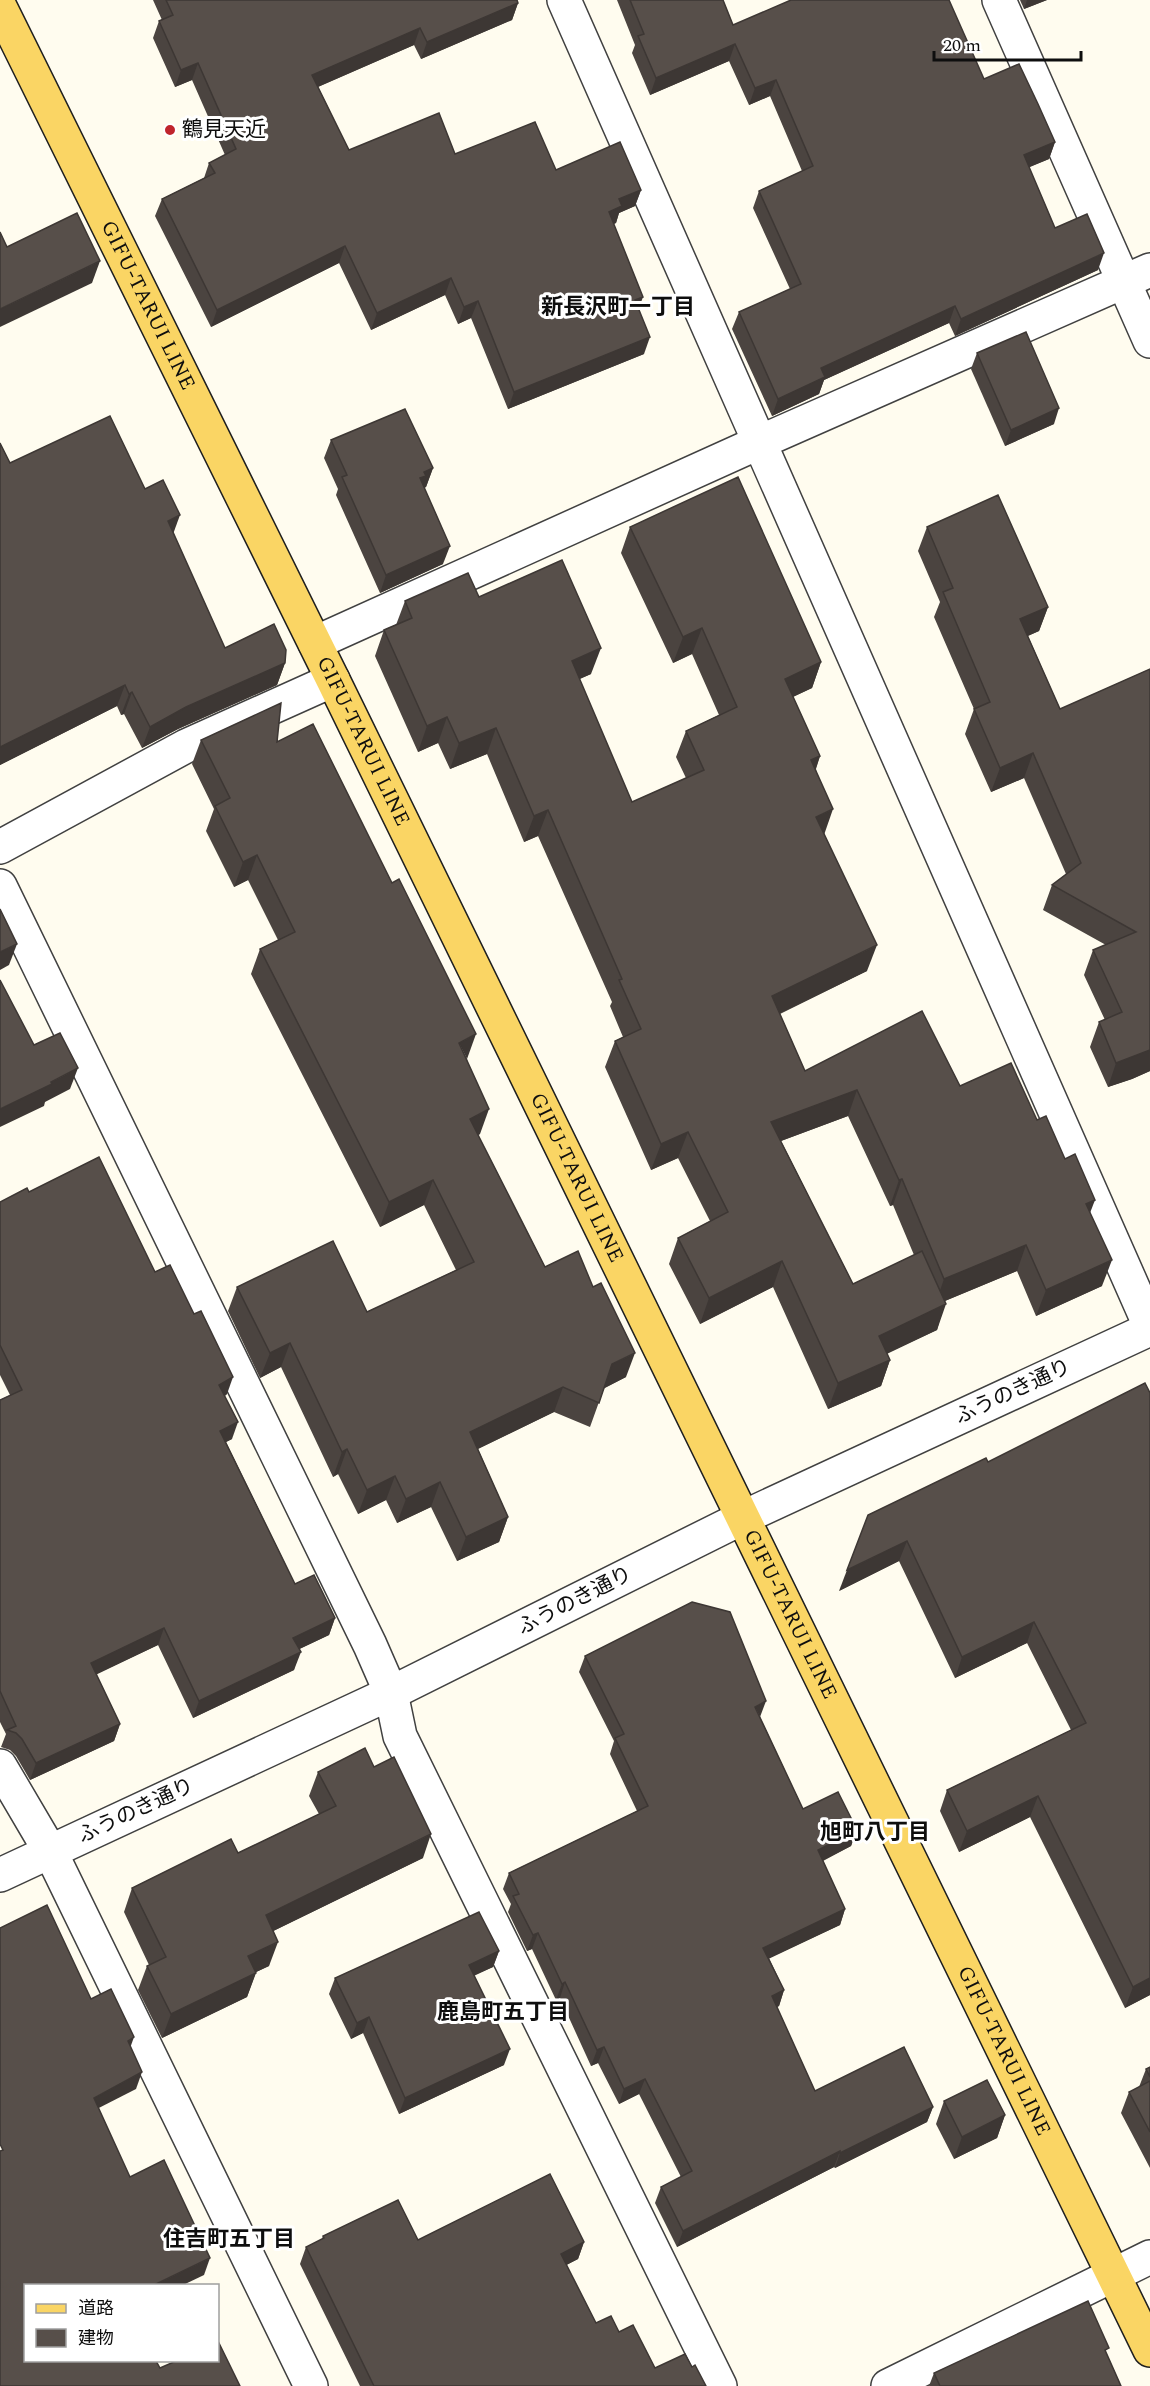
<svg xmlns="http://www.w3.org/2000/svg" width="1150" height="2386" viewBox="0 0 1150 2386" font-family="Spectral,'Noto Sans JP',serif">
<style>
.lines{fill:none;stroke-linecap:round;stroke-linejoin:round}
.minor-casing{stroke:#414141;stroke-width:36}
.major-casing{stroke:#1f1f1f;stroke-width:36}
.minor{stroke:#fff;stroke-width:33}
.major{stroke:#fad564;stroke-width:33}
.wall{fill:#4b4440;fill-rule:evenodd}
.shaded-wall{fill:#3d3734}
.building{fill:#574f4a;stroke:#3d3734;stroke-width:1.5}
.poi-dot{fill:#c0242c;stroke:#fff;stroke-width:2}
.labels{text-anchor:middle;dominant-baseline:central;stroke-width:6;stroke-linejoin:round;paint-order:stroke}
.poi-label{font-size:21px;fill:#0e0e0e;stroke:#fff;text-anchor:start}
.street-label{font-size:21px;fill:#0e0e0e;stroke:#fff}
.neighbourhood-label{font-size:22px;font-weight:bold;fill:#0e0e0e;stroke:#fff}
</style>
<rect width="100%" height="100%" fill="#fffcef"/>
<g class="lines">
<!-- minor casing -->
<g class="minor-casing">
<g id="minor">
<path d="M564 0 1150 1326"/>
<path d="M999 0 1150 341"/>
<path d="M315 643 760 442 1150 270"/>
<path d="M0 847 186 746 333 680"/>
<path d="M0 886 370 1645 391 1693 400 1736 720 2386"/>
<path d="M0 1766 50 1851 311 2386"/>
<path d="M0 1875 391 1693 744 1517 1150 1329"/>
<path d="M888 2386 1150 2257"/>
</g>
</g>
<!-- major casing -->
<g class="major-casing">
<g id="major">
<path id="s1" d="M0 7 333 680 1150 2350"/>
</g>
</g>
<!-- minor -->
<use href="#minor" class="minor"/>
<!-- major -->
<use href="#major" class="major"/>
</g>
<!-- wall -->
<g class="wall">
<path d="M153 0H517L518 3 512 20 421 59 414 45 318 87 349 150 455 154 556 170 641 190 635 206 619 213 616 223 613 224 638 309 644 354 508 409 471 318 458 324 445 295 371 330 339 263 211 327 155 216 162 199 204 178 209 163 225 155 192 80 175 87 153 38 159 21 162 20Z"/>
<path d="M617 0H723L733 25 984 79 1055 142 1049 159 1029 167 1055 228 1098 270 955 336 949 323 824 380 819 394 772 416 732 329 739 312 790 289 753 208 759 191 802 171 770 96 749 105 729 61 650 95 632 53 635 45Z"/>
<path d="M1020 0H1047L1024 9Z"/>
<path d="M977 353 1054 424 1005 446 971 369Z"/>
<path d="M331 440 433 468 426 487 424 488 443 564 380 593 336 495 338 489 324 458Z"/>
<path d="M0 443 10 463 145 489 173 533 225 648 285 663 277 685 178 729 142 748 124 714 121 715 117 706 0 765Z"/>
<path d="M630 527 821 662 812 688 793 697 820 756 816 769 824 834 867 971 780 1014 805 1071 960 1086 1037 1120 1065 1159 1090 1212 1102 1286 1036 1316 1017 1271 945 1301 937 1330 887 1353 890 1360 881 1386 828 1409 773 1287 700 1324 669 1264 678 1238 710 1221 678 1158 651 1170 605 1067 615 1041 623 1037 610 1006 612 1002 538 836 524 842 487 754 450 769 438 743 418 752 375 656 384 630 396 625 405 601 479 597 591 674 579 679 632 802 686 778 676 757 686 731 719 715 692 654 673 663 621 553ZM848 1116 890 1206 893 1205 914 1255 853 1284 781 1141Z"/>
<path d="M927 527 1048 607 1039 631 1028 636 1060 709 1150 669V1071L1132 1079 1108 1087 1090 1047 1099 1022 1105 1020 1084 975 1093 950 1106 945 1043 910 1052 885 1066 874 1024 778 991 792 965 734 974 709 934 617 940 602 918 551Z"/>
<path d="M201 740 277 742 467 1059 480 1134 478 1135 545 1267 626 1377 604 1388 590 1427 554 1412 478 1449 508 1517 499 1542 457 1561 431 1507 397 1523 386 1500 358 1514 338 1474 333 1477 281 1367 260 1378 228 1311 237 1287 367 1312 456 1270 424 1205 380 1227 251 974 260 949 278 940 248 880 234 887 206 831 214 809 192 764Z"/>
<path d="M29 1192 155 1272 227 1394 225 1396 232 1439 226 1442 295 1584 335 1618 329 1635 299 1649 294 1670 193 1718 158 1645 96 1674 120 1724 114 1741 30 1780 16 1756 10 1750 1 1747 6 1734 0 1722V1400L10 1395 0 1375V1202Z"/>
<path d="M1150 1393V1995L1125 2008 1030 1817 959 1852 940 1811 947 1790 1071 1730 1027 1643 955 1678 899 1561 839 1591 988 1462Z"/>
<path d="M585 1656 760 1717 803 1809 857 1830 851 1846 823 1861 845 1909 840 1925 769 1958 784 1990 779 2006 777 2007 815 2091 933 2107 927 2122 835 2168 834 2167 677 2247 655 2203 661 2187 681 2177 639 2094 619 2104 598 2063 591 2066 560 1998 556 2000 532 1949 527 1951 508 1912 511 1904 503 1889 509 1873 637 1811 610 1754 614 1741 579 1672Z"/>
<path d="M318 1772 423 1858 273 1931 269 1966 256 1972 247 1997 162 2038 138 1990 147 1966 149 1965 124 1912 132 1888 238 1853 319 1814 309 1796Z"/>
<path d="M499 1951 493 1967 474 1975 504 2065 399 2114 363 2033 351 2039 329 1994 335 1978Z"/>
<path d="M1150 2067V2168L1121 2113 1129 2092 1139 2087 1146 2069Z"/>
<path d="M944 2101 1005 2115 997 2138 954 2159 936 2124Z"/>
<path d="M323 2236 418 2240 584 2242 578 2259 566 2265 596 2323 619 2332 655 2368 692 2367 706 2386H360L300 2264 306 2247 322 2239Z"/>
<path d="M1107 2355 1121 2386H929L934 2373Z"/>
</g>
<!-- shaded-wall -->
<g class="shaded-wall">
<path d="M1027 0H1047L1024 9Z"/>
<path d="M518 3 512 20 421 59 427 42Z"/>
<path d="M420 28 414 45 306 92 312 75Z"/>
<path d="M735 44 729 61 650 95 656 78Z"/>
<path d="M198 63 192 80 175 87 181 70Z"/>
<path d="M776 80 770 96 749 105 755 88Z"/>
<path d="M1055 142 1049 159 1018 172 1024 155Z"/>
<path d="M641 190 635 206 619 213 616 223 602 229 609 212 619 199Z"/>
<path d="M345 246 339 263 211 327 217 310Z"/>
<path d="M1104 253 1098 270 955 336 961 319Z"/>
<path d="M100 261 92 283 0 327V309Z"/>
<path d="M451 278 445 295 371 330 377 313Z"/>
<path d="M643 297 637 313 635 300Z"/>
<path d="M478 301 471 318 458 324 464 307Z"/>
<path d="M955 306 949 323 824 380 819 394 772 416 778 399 821 368Z"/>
<path d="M650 337 644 354 508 409 514 392Z"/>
<path d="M1059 408 1054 424 1005 446 1011 430Z"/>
<path d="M433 468 426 487 421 489 420 478 424 472Z"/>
<path d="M180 515 172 537 168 521Z"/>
<path d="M450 546 443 564 380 593 386 575Z"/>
<path d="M1048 607 1039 631 1011 643 1020 619Z"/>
<path d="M702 628 692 654 673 663 683 637Z"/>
<path d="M601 648 591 674 562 687 572 661Z"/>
<path d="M821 662 812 688 775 705 785 679Z"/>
<path d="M285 663 277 685 178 729 142 748 150 727 186 707Z"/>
<path d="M125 685 117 706 0 765V747Z"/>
<path d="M132 692 124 714 121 715 129 694Z"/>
<path d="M447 717 438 743 418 752 427 726Z"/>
<path d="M496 728 487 754 450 769 459 743Z"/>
<path d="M1033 753 1024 778 991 792 1000 768Z"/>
<path d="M820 756 811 782V760Z"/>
<path d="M833 809 824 835 816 817Z"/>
<path d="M548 810 538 836 524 842 534 816Z"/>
<path d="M257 855 248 880 234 887 243 862Z"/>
<path d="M17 944 9 965 0 970V952Z"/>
<path d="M877 945 867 971 762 1022 772 996Z"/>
<path d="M476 1034 467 1059 459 1043Z"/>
<path d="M1150 1050V1071L1132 1079 1108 1087 1116 1063Z"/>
<path d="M78 1068 70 1089 45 1102 44 1106 0 1127V1109Z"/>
<path d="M857 1090 848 1116 762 1148 771 1122Z"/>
<path d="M489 1109 480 1134 461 1144 470 1119Z"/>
<path d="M688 1132 678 1158 651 1170 661 1144Z"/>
<path d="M902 1179 893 1205 890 1206 899 1180Z"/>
<path d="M433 1180 424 1205 380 1227 389 1202Z"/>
<path d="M1095 1200 1085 1226 1086 1204Z"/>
<path d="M1026 1245 1017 1271 935 1305 944 1279Z"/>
<path d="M1112 1260 1102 1286 1036 1316 1046 1290Z"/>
<path d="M782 1261 773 1287 700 1324 709 1298Z"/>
<path d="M946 1304 937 1330 870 1362 879 1336Z"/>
<path d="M290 1343 281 1367 260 1378 270 1353Z"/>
<path d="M635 1353 626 1377 603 1389 612 1364Z"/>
<path d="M890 1360 881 1386 828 1409 838 1383Z"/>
<path d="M233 1377 227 1394 213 1402 219 1385Z"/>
<path d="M563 1387 554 1412 461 1457 470 1432Z"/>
<path d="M238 1422 232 1439 214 1448 220 1431Z"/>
<path d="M347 1449 338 1474 333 1477 342 1452Z"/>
<path d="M395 1476 386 1500 358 1514 367 1490Z"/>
<path d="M440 1482 431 1507 397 1523 406 1499Z"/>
<path d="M508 1517 499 1542 457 1561 466 1537Z"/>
<path d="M907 1541 899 1561 839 1591 847 1570Z"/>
<path d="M335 1618 329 1635 287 1655 293 1638Z"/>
<path d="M1034 1622 1027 1643 955 1678 962 1657Z"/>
<path d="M164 1628 158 1645 85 1680 91 1663Z"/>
<path d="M301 1652 294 1670 193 1718 199 1701Z"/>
<path d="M766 1701 760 1717 755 1707Z"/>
<path d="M120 1724 114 1741 30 1780 36 1763Z"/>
<path d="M1038 1796 1030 1817 959 1852 967 1831Z"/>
<path d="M857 1830 851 1846 812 1866 818 1850Z"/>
<path d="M431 1834 423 1858 257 1939 266 1915Z"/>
<path d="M845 1909 840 1925 758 1964 763 1948Z"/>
<path d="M538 1933 532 1949 527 1951 533 1935Z"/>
<path d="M278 1942 269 1966 239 1980 248 1956Z"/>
<path d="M499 1951 493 1967 463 1981 469 1965Z"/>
<path d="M256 1973 247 1997 162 2038 171 2014Z"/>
<path d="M1150 1978V1995L1125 2008 1133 1987Z"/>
<path d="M565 1982 560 1998 556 2000 562 1984Z"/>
<path d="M784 1990 779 2006 766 2012 772 1996Z"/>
<path d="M369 2017 363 2033 351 2039 357 2023Z"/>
<path d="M134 2037 128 2054V2041Z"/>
<path d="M604 2047 598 2063 591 2066 597 2050Z"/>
<path d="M510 2049 504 2065 399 2114 405 2098Z"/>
<path d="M142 2072 136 2089 87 2114 94 2098Z"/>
<path d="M645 2079 639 2094 619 2104 624 2089Z"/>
<path d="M933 2107 927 2122 835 2168 840 2153Z"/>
<path d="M1005 2115 997 2138 954 2159 962 2137Z"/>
<path d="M840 2151 834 2167 677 2247 683 2231Z"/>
<path d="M584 2242 578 2259 555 2271 561 2254Z"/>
<path d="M210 2258 204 2275 181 2286H152Z"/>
</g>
<!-- building -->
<g class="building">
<path d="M166 0H517L518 3 427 42 420 28 312 75 349 150 439 113 455 154 535 122 556 170 620 142 641 190 619 199 622 206 609 212 643 297 635 300 650 337 514 392 478 301 464 307 451 278 377 313 345 246 217 310 162 199 215 173 209 163 236 149 198 63 181 70 159 21 173 15Z"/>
<path d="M630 0H723L733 25 791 0H949L984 79 1019 64 1038 104 1055 142 1024 155 1055 228 1087 214 1104 253 961 319 955 306 821 368 825 377 778 399 739 312 801 284 759 191 813 166 776 80 755 88 735 44 656 78 638 36 644 34Z"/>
<path d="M77 213 100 261 0 309V232L7 247Z"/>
<path d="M1026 332 1059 408 1011 430 977 353Z"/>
<path d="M405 409 433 468 424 472 426 476 420 478 450 546 386 575 342 477 347 475 331 440Z"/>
<path d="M110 416 145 489 163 480 180 515 168 521 225 648 274 624 286 650 285 663 186 707 150 727 132 692 129 694 125 685 0 747V443L10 463Z"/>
<path d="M738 477 821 662 785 679 820 756 811 760 833 809 816 817 877 945 772 996 805 1071 922 1011 960 1086 1011 1063 1037 1120 1046 1116 1065 1159 1075 1154 1095 1200 1086 1204 1112 1260 1046 1290 1026 1245 944 1279 902 1179 899 1180 857 1090 771 1122 853 1284 922 1251 946 1304 879 1336 890 1360 838 1383 782 1261 709 1298 678 1238 728 1212 688 1132 661 1144 615 1041 641 1029 619 980 622 979 548 810 534 816 496 728 459 743 447 717 427 726 384 630 412 618 405 601 468 573 479 597 562 560 601 648 572 661 632 802 704 770 686 731 737 707 702 628 683 637 630 527Z"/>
<path d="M998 495 1048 607 1020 619 1060 709 1150 669V1050L1116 1063 1099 1022 1122 1012 1093 950 1136 932 1052 885 1081 863 1033 753 1000 768 974 709 990 702 943 592 953 588 927 527Z"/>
<path d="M281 703 277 742 313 724 392 883 399 879 476 1034 459 1043 489 1109 470 1119 545 1267 578 1251 593 1287 601 1283 635 1353 612 1364 599 1403 563 1387 470 1432 508 1517 466 1537 440 1482 406 1499 395 1476 367 1490 347 1449 342 1452 290 1343 270 1353 237 1287 333 1241 367 1312 474 1262 433 1180 389 1202 260 949 295 932 257 855 243 862 215 806 230 798 201 740Z"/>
<path d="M0 909 17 944 0 952Z"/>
<path d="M0 980 34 1045 60 1033 78 1068 51 1082 52 1084 0 1109Z"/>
<path d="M99 1157 155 1272 170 1265 194 1314 201 1311 233 1377 219 1385 238 1422 220 1431 295 1584 314 1575 335 1618 293 1638 301 1652 199 1701 164 1628 91 1663 120 1724 36 1763 22 1739 16 1733 7 1730 16 1726 0 1691V1400L22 1390 0 1345V1202L27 1188 29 1192Z"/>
<path d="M1145 1383 1150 1393V1978L1133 1987 1038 1796 967 1831 947 1790 1086 1723 1034 1622 962 1657 907 1541 847 1570 868 1515 986 1458 988 1462Z"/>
<path d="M692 1602 730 1612 766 1701 755 1707 803 1809 838 1792 857 1830 818 1850 845 1909 763 1948 784 1990 772 1996 815 2091 904 2047 933 2107 840 2153V2151L683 2231 661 2187 692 2171 645 2079 624 2089 604 2047 597 2050 565 1982 562 1984 538 1933 533 1935 513 1896 519 1894 509 1873 648 1806 615 1738 624 1734 585 1656Z"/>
<path d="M365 1748 374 1767 394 1757 431 1834 266 1915 278 1942 248 1956 256 1973 171 2014 147 1966 166 1957 132 1888 231 1839 238 1853 336 1806 318 1772Z"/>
<path d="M47 1905 91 1999 111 1989 134 2037 128 2041 142 2072 94 2098 130 2177 164 2160 210 2258 152 2286H26V2361H156L160 2368 176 2361H218V2341L240 2386H0V2151L3 2150 0 2144V1928Z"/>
<path d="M479 1912 499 1951 469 1965 510 2049 405 2098 369 2017 357 2023 335 1978Z"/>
<path d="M1150 2067V2077L1146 2069Z"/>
<path d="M987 2080 1005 2115 962 2137 944 2101Z"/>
<path d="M1150 2081V2132L1129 2092Z"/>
<path d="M550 2174 584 2242 561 2254 596 2323 611 2316 619 2332 633 2325 655 2368 685 2354 692 2367 695 2365 706 2386H374L306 2247 324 2238 323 2236 398 2200 418 2240Z"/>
<path d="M1088 2301 1109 2348 1105 2350 1121 2386H940L934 2373Z"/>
</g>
<!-- markers -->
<circle class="poi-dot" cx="170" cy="130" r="6"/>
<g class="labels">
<!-- poi labels -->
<g class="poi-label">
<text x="182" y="130">鶴見天近</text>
</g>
<!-- street labels -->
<g class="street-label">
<text stroke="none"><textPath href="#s1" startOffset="333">GIFU-TARUI LINE</textPath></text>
<text stroke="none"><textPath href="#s1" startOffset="819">GIFU-TARUI LINE</textPath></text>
<text stroke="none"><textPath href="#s1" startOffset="1305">GIFU-TARUI LINE</textPath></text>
<text transform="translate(1013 1392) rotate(-25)">ふうのき通り</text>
<text transform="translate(575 1601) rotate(-27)">ふうのき通り</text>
<text stroke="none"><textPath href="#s1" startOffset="1791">GIFU-TARUI LINE</textPath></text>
<text transform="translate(136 1811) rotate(-25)">ふうのき通り</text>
<text stroke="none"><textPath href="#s1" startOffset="2277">GIFU-TARUI LINE</textPath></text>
</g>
<!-- neighbourhood labels -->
<g class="neighbourhood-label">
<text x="618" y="307">新長沢町一丁目</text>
<text x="875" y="1832">旭町八丁目</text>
<text x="503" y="2012">鹿島町五丁目</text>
<text x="229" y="2239">住吉町五丁目</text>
</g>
</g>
<!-- legend -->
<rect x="24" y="2284" width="195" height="78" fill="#ffffff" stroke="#9f9f9f" stroke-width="1.5"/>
<rect x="36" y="2304" width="30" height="9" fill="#fad564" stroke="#9f9f9f" stroke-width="1.5"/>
<text x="78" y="2314" font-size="18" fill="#0e0e0e">道路</text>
<rect x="36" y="2329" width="30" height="18" fill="#574f4a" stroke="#9f9f9f" stroke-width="1.5"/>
<text x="78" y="2344" font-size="18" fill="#0e0e0e">建物</text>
<!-- scale -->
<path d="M934 51v9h147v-9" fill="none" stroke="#0e0e0e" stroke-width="3"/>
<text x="943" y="51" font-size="18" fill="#0e0e0e" stroke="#ffffff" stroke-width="4.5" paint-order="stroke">20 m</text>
</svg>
